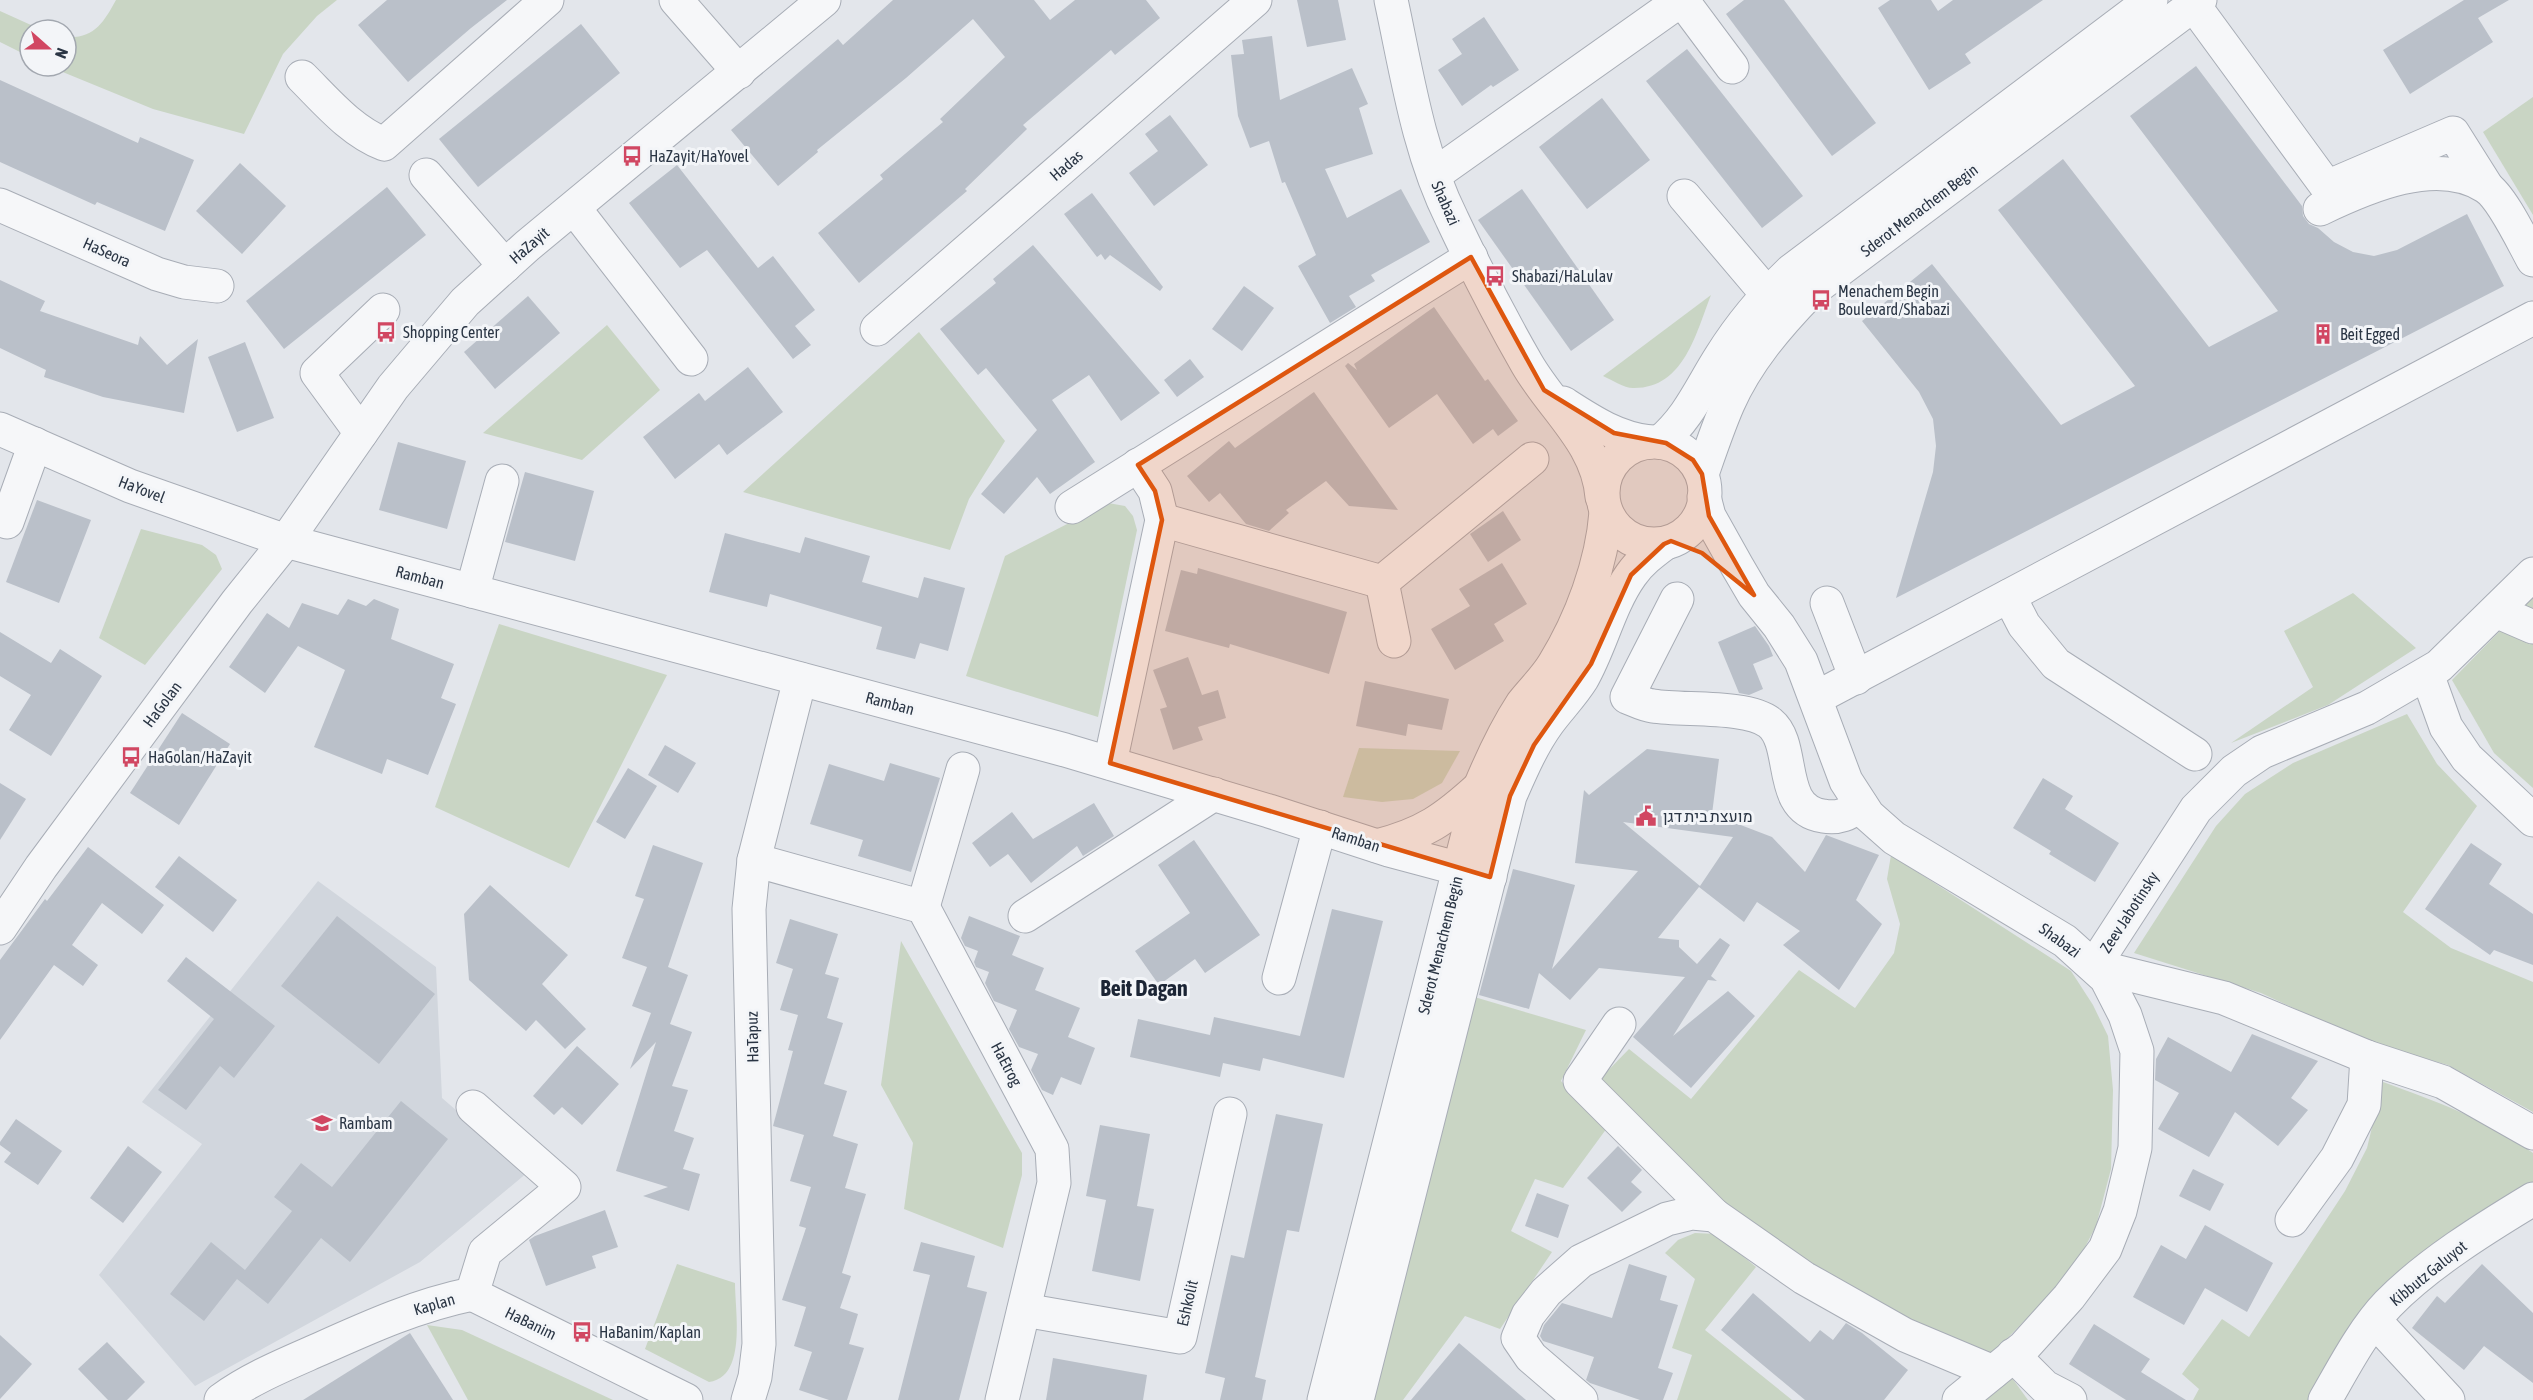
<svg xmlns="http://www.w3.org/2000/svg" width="2533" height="1400" viewBox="0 0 2533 1400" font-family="'Asap Condensed',Heebo,sans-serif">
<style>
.built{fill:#d1d6dd}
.green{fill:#c9d5c4}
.building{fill:#bac0c9;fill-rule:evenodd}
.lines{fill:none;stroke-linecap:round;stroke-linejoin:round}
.minor-casing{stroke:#a8adb6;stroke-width:35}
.minor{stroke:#f6f7f9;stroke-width:33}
.marked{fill:#de570f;fill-opacity:0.2;stroke:#de570f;stroke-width:4.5;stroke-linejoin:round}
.labels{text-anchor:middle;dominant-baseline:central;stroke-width:6;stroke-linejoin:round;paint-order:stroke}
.poi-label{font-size:16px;fill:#2a3544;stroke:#f3f5f8;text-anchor:start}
.street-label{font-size:16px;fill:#2a3544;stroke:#f3f5f8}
.district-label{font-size:22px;font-weight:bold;fill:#1c2535;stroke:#f3f5f8}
</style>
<rect width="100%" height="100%" fill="#e3e6eb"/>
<!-- built -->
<path class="built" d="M318 881 436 967 442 1098 528 1172 420 1262 195 1386 99 1275 202 1144 142 1102Z"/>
<!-- green -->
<g class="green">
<path d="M116 0H337L317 16 283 54 244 134 153 109 48 66H66V37C94 39 104 22 116 0Z"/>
<path d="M0 11 42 30H30V57L0 42Z"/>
<path d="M2533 97V215L2483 132Z"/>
<path d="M1711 295C1696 333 1684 389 1633 388 1624 388 1612 380 1603 376Z"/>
<path d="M607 325 660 390 582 460 483 433Z"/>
<path d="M919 332 1005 441 969 499 950 550 743 492Z"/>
<path d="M1108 503 1125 506 1133 516 1137 530 1098 717 966 676 1005 556Z"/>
<path d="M141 529 202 545 216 555 222 569 145 665 99 638Z"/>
<path d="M2353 593 2416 648 2328 705 2231 743 2313 687 2284 631Z"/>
<path d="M2533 597V788L2494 753 2452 680Z"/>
<path d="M499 624 667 675 569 868 435 807Z"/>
<path d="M2407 714 2437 764 2477 806 2403 912 2451 948 2533 982V1112L2448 1065 2369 1043 2261 993 2134 953 2216 826 2245 794 2293 763Z"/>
<path d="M1359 748 1460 751 1442 783 1413 799 1382 802 1343 797Z"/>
<path d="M1891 855 2071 971 2093 1005 2108 1036 2113 1090 2111 1169 2096 1226 2072 1272 1987 1359C1894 1313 1800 1263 1718 1198 1675 1163 1635 1122 1594 1085L1629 1049 1691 1099 1799 970 1855 1008 1894 953 1900 924 1887 879Z"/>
<path d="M901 941 1022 1153V1175L1003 1248 904 1209 913 1143 881 1085Z"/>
<path d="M1471 996 1586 1030 1561 1081 1607 1128 1563 1188 1535 1179 1511 1231 1552 1252 1500 1329 1465 1316 1403 1400H1374Z"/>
<path d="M2383 1082C2435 1101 2488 1120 2533 1153V1185L2381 1304 2308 1400H2193L2199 1389 2182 1374 2222 1319 2249 1337 2345 1191 2367 1148Z"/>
<path d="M1695 1233 1716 1234 1756 1267 1705 1330 1792 1400H1677L1692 1355 1672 1348 1695 1279 1665 1253 1678 1240Z"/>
<path d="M677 1264 735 1283C735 1312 747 1377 709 1382L645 1349Z"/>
<path d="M427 1325 462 1330 613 1400H468Z"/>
<path d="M2012 1378 2028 1400H1985Z"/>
</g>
<!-- building -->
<g class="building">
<path d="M387 0H507L471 28 408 82 358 25Z"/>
<path d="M893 0H1034L1050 20 1075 0H1146L1160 18 1115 55 1111 50 1023 125 1027 129 965 189 967 191 859 283 818 233 883 179 880 175 943 122 940 119 1005 57 973 19 906 78 817 150 818 152 778 186 731 130 838 39 843 45Z"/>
<path d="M1297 0H1338L1346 40 1307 47Z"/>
<path d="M1744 0H1784L1876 123 1832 156 1726 14Z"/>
<path d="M1890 0H1931L1938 11 1953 0H2043L1965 54 1971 63 1929 90 1878 8Z"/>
<path d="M2464 0H2509L2478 18 2493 42 2410 94 2383 50Z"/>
<path d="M1484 17 1519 70 1493 87 1491 85 1462 106 1438 70 1462 54 1452 39Z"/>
<path d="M581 24 620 73 478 187 439 139Z"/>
<path d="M1272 36 1280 100 1352 68 1368 104 1359 108 1373 154 1325 169 1347 218 1401 189 1430 242 1371 275 1375 281 1349 296 1356 307 1330 323 1298 266 1316 255 1285 182 1282 183 1269 141 1250 148 1238 116 1231 55 1244 54 1242 40Z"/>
<path d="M1687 49 1803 196 1762 228 1646 81Z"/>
<path d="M2196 66 2302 206 2303 216 2309 224 2318 228 2334 242 2353 252 2374 256 2397 250 2467 214 2504 286 1896 598 1933 472 1936 446 1933 419 1919 392 1862 321 1932 264 2061 425 2135 386 1998 210 2063 159 2209 347 2278 311 2130 116Z"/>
<path d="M0 80 138 143 140 137 194 160 165 231 97 202 95 205 0 162Z"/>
<path d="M1602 98 1650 160 1587 209 1539 147Z"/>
<path d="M1170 115 1208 165 1154 206 1129 173 1158 151 1145 134Z"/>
<path d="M240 163 286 206 242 254 196 211Z"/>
<path d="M677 165 758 268 773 256 815 310 795 326 811 345 793 359 707 250 680 268 629 203Z"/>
<path d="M387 187 426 235 284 349 246 301Z"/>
<path d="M1522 189 1614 320 1571 351 1478 220Z"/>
<path d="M1092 193 1163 287 1160 291 1110 255 1105 260 1101 254 1097 257 1064 214Z"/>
<path d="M1033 245 1160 393 1121 421 1089 375 1052 400 1095 462 1050 494 1037 477 1004 514 981 494 1037 430 986 368 978 375 940 329 996 283 993 279Z"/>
<path d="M0 280 45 301 40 311 138 345 140 336 167 365 198 339 184 413 103 397 44 377 46 370 0 348Z"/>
<path d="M1244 286 1274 308 1242 351 1212 329Z"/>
<path d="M528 296 560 333 495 389 464 352Z"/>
<path d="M1434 307 1485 381 1488 379 1518 421 1498 436 1493 429 1473 444 1437 394 1389 428 1345 366 1348 363 1357 370 1354 364Z"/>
<path d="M245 342 274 418 237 432 208 357Z"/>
<path d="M1190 359 1204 377 1177 397 1164 380Z"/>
<path d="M748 367 783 412 727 455 719 444 675 479 643 437 699 393 705 401Z"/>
<path d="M1314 392 1398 510 1349 506 1326 481 1286 510 1289 513 1269 531 1246 524 1220 493 1209 502 1187 476 1229 441 1235 448Z"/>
<path d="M398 442 466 461 447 529 379 510Z"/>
<path d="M525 472 594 491 575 561 505 542Z"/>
<path d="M37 500 91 520 59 603 6 582Z"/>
<path d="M1503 511 1521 540 1488 562 1470 534Z"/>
<path d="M725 533 800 553 805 537 870 556 862 582 918 598 924 577 965 588 948 651 920 643 915 659 876 649 882 627 770 594 767 607 709 592Z"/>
<path d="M1502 563 1527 604 1494 624 1504 641 1455 670 1431 629 1470 606 1459 589Z"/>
<path d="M1198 568 1347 612 1329 674 1230 644 1229 648 1165 631 1181 570 1197 574Z"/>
<path d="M348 599 366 606 374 599 399 609 391 639 454 664 441 698 456 704 428 775 387 759 382 774 314 747 345 670 298 646 265 693 229 667 267 613 289 628 302 603 338 615Z"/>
<path d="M1755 626 1769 646 1773 656 1753 664 1763 689 1749 695 1739 693 1718 642Z"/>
<path d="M0 632 51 663 60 649 102 676 51 756 9 730 31 695 0 676Z"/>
<path d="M1188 657 1202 695 1218 690 1226 718 1198 727 1203 740 1173 750 1160 709 1167 707 1153 670Z"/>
<path d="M1365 681 1449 699 1442 730 1408 724 1406 736 1356 726Z"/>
<path d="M182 713 230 744 179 825 130 793Z"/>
<path d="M665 745 696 763 678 793 648 775Z"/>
<path d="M1647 749 1719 759 1712 814 1772 837 1805 872 1826 835 1879 855 1856 900 1882 924 1839 990 1783 945 1800 931 1757 902 1744 922 1699 887 1658 938 1679 940V947L1697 964 1720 938 1730 945 1711 976 1717 981 1708 980 1673 1036 1728 991 1755 1016 1691 1088 1633 1037 1685 977 1599 968 1570 1000 1539 973 1529 1009 1479 995 1513 869 1575 885 1552 969 1638 871 1575 863 1584 790 1589 795ZM1623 822 1733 837 1700 886Z"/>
<path d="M890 763 940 778 911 872 858 856 863 840 810 824 829 764 884 781Z"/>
<path d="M628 768 657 786 625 839 596 822Z"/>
<path d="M2043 778 2073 796 2065 809 2119 843 2095 882 2049 854 2051 851 2013 828Z"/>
<path d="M0 783 26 799 0 840Z"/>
<path d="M1094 803 1114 836 1083 856 1077 846 1031 883 1008 854 990 867 972 843 1012 812 1033 839Z"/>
<path d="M1194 840 1260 935 1205 973 1195 959 1159 985 1135 951 1190 913 1158 865Z"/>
<path d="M2471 843 2502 864 2489 884 2533 914V965L2494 950 2490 955 2425 909Z"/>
<path d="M653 845 703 863 668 967 688 975 670 1024 692 1032 672 1086 688 1090 674 1131 694 1138 683 1169 700 1174 689 1211 643 1196 668 1187 616 1171 656 1042 630 1069 651 1013 632 1006 647 967 622 958 644 899 635 896Z"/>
<path d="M88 847 164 905 142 934 102 903 72 945 98 965 83 986 54 965 0 1040V960L45 899 47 901Z"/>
<path d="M179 856 237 900 213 932 155 887Z"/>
<path d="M490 885 568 955 542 984 586 1029 565 1049 536 1020 526 1031 469 980 464 914Z"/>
<path d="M1332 909 1383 921 1344 1078 1263 1058 1260 1071 1223 1063 1220 1077 1130 1057 1138 1019 1210 1035 1214 1017 1300 1036Z"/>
<path d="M337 916 435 994 379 1064 281 986Z"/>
<path d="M969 916 1020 936 1012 955 1044 968 1035 990 1080 1008 1068 1037 1095 1048 1081 1085 1061 1077 1053 1095 1042 1090 1031 1070 1038 1054 1019 1047 1009 1029 1017 1010 994 1001 985 983 989 972 976 967 974 962 978 951 965 946 961 938Z"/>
<path d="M790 919 838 934 825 974 839 978 827 1018 843 1023 824 1084 847 1091 833 1136 858 1144 845 1188 866 1194 842 1273 851 1276 840 1308 858 1314 849 1344 864 1348 847 1400H829L799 1390 812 1352 794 1346 806 1307 782 1300 806 1228 799 1226 811 1187 790 1181 804 1135 773 1126 793 1051 788 1050 798 1015 780 1010 793 969 776 963Z"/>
<path d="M186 957 275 1026 234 1078 220 1066 186 1110 158 1090 214 1019 167 981Z"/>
<path d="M2252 1034 2318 1061 2291 1098 2308 1110 2278 1146 2235 1112 2209 1157 2158 1129 2179 1093 2155 1080 2156 1059 2168 1037 2231 1072Z"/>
<path d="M577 1046 619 1084 582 1125 562 1107 554 1115 533 1096Z"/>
<path d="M401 1101 448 1139 350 1262 321 1238 268 1304 237 1279 204 1321 170 1294 211 1242 245 1270 292 1211 274 1197 301 1163 332 1187Z"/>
<path d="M1276 1114 1323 1124 1299 1232 1287 1230 1255 1377 1266 1380 1262 1400H1220L1225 1378 1205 1373 1231 1255 1244 1258Z"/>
<path d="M16 1119 62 1151 38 1185 4 1162 11 1153 0 1145V1142Z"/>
<path d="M1100 1125 1150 1134 1137 1206 1154 1209 1140 1281 1092 1271 1106 1200 1086 1196Z"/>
<path d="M128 1146 162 1172 123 1223 90 1198Z"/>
<path d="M1618 1146 1642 1170 1631 1182 1642 1192 1622 1212 1587 1178Z"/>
<path d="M2193 1169 2224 1184 2210 1211 2179 1196Z"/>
<path d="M1537 1193 1569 1205 1558 1238 1525 1226Z"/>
<path d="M605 1210 618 1247 592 1256 596 1268 546 1286 529 1240 535 1236Z"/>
<path d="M2205 1225 2273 1263 2247 1312 2205 1288 2184 1325 2133 1297 2161 1245 2186 1259Z"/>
<path d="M921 1242 975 1256 967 1287 987 1292 959 1400H898L930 1275 913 1271Z"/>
<path d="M1629 1264 1667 1276 1660 1300 1678 1305 1658 1368 1673 1373 1663 1400H1640L1590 1383 1586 1380 1594 1357 1543 1341 1540 1336 1544 1325 1562 1303 1612 1318Z"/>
<path d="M2482 1264 2533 1313V1383L2484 1346 2464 1370 2412 1328 2437 1296 2445 1303Z"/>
<path d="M1753 1293 1810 1342 1820 1330 1833 1340 1846 1323 1862 1333 1908 1370 1884 1400H1805L1721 1330Z"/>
<path d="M2094 1324 2150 1359 2141 1372 2186 1400H2126L2069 1364Z"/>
<path d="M410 1333 453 1400H303Z"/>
<path d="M0 1335 32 1364 0 1399Z"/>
<path d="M107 1342 145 1382 127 1400H108L78 1369Z"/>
<path d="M1459 1343 1526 1400H1411Z"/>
<path d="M1053 1358 1147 1375 1143 1400H1046Z"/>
</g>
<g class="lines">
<!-- minor casing -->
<g class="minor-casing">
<g id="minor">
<path d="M676 0 739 72"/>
<path d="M1391 0C1407 74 1418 151 1452 219 1475 268 1500 317 1527 364 1553 409 1598 443 1602 497"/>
<path d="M1682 0 1732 67"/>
<path d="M2190 0 2327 187 2453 133 2487 187"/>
<path d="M302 77C327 102 351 131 384 144L547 0"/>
<path d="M426 175 505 266"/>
<path d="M1434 175 1681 0"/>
<path d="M1684 196 1767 294"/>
<path d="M0 205 157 274 184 282 217 286"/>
<path d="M574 208 691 359"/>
<path d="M2320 209C2366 187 2437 155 2486 187 2502 197 2523 242 2533 260"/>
<path d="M877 329 1255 0"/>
<path d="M1563 403C1591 421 1616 438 1650 442"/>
<path d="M0 429 130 486 286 541 1065 750 1269 811 1389 850 1490 877"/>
<path d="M361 433 317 373 383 310"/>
<circle cx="1654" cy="493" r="51"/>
<path d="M1660 442C1689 418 1701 387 1721 356 1741 324 1764 297 1791 271L2151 0"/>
<path d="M1702 474C1710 451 1718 427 1728 404 1747 361 1778 325 1810 292L2200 0"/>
<path d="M1704 497 1709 516 1737 566 1754 595 1779 626 1801 661 1846 781 1868 815 1894 838 2065 941 2106 978 2125 1015 2137 1051 2135 1148 2120 1211 2105 1249 2069 1297 2024 1347 1959 1400"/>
<path d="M1072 507 1471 257"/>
<path d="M1162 520 1382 582 1532 459"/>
<path d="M7 522 35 444"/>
<path d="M1382 582 1394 641"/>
<path d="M472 591 502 481"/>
<path d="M2009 596 2024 625 2056 664 2195 754"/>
<path d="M1677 599 1627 697C1635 700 1644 705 1653 706 1683 711 1748 705 1770 723 1797 745 1776 809 1823 816 1839 819 1848 814 1861 805"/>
<path d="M1827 603 1856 678"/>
<path d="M2496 611 2533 627"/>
<path d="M2427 674 2446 727 2467 758 2533 820"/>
<path d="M1816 698 2533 318"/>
<path d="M1110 763 1162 520 1155 491 1138 465"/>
<path d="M1377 846C1424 834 1445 819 1480 787"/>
<path d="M754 860 923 907 1052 1149 1054 1183 1002 1400"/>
<path d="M923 907 963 769"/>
<path d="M1025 916 1214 794"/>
<path d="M0 928 41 867 237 602 286 541 393 387 465 302 527 246 824 0"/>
<path d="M2094 966 2196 809 2234 771 2262 752 2367 708 2439 666 2533 574"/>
<path d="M2094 966 2224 998 2367 1057 2443 1082 2533 1133"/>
<path d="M1279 978 1320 827"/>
<path d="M1619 1024 1580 1081 1714 1215"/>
<path d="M2292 1220 2337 1158 2364 1105 2367 1057"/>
<path d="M472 1294 686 1400"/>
<path d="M1024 1310 1180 1337 1230 1114"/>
<path d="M2375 1321 2448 1400"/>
<path d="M2013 1355 2045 1387 2070 1400"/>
<path d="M221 1400C251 1378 286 1364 320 1349 369 1327 418 1305 472 1294L485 1252 564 1187 473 1107"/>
<path d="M748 1400 755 1377 759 1344 749 909 754 860 800 679"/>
<path d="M1324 1400 1480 787C1492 758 1505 730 1522 704 1532 691 1545 679 1554 664 1581 620 1602 564 1606 512"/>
<path d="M1357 1400 1510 796C1521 771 1532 745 1548 723 1559 708 1572 695 1582 679 1601 646 1609 606 1631 575 1640 562 1652 553 1664 544"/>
<path d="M1581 1400 1531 1357 1518 1338 1528 1315 1546 1292 1581 1261 1667 1219 1692 1213 1714 1215 1804 1278 1905 1335 1993 1372"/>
<path d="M2325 1400C2343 1369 2363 1330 2388 1304 2427 1264 2485 1228 2533 1199"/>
</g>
</g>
<!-- minor -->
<use href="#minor" class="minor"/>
</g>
<!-- marked area -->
<path class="marked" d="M1471 257 1544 390 1614 433 1666 443 1693 460 1702 474 1709 516 1754 595 1702 553 1671 541 1664 544 1631 575 1591 664 1534 745 1510 796 1490 877 1110 763 1162 520 1155 491 1138 465Z"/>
<!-- icons -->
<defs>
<g id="bus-bare" transform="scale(1.62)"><path d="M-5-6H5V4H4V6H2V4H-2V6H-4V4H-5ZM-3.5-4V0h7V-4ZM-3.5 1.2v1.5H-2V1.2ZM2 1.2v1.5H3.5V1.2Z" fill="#d14762" stroke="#f3f5f8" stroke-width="2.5" paint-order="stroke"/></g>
<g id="building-bare" transform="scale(1.62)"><path d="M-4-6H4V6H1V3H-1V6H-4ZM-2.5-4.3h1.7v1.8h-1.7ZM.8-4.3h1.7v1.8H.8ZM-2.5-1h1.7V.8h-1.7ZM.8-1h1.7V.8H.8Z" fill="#d14762" stroke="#f3f5f8" stroke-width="2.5" paint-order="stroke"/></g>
<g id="civic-bare" transform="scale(1.62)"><path d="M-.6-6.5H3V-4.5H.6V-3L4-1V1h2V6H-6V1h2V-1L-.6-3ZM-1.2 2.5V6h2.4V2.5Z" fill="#d14762" stroke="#f3f5f8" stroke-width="2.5" paint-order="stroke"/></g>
<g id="school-bare" transform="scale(1.62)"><path d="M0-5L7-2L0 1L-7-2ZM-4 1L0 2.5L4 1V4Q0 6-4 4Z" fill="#d14762" stroke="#f3f5f8" stroke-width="2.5" paint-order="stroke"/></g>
</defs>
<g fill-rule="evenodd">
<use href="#bus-bare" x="632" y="156"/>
<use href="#bus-bare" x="1495" y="276"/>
<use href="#bus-bare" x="1821" y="300"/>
<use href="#bus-bare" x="386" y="332"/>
<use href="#building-bare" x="2323" y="334"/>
<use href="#bus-bare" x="131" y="757"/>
<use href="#civic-bare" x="1646" y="816"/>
<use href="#school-bare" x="322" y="1123"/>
<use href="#bus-bare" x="582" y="1332"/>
</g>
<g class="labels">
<!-- poi labels -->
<g class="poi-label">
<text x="649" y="156">HaZayit/HaYovel</text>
<text x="1512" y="276">Shabazi/HaLulav</text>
<text x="1838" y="291">Menachem Begin<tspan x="1838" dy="18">Boulevard/Shabazi</tspan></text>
<text x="403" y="332">Shopping Center</text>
<text x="2340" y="334">Beit Egged</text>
<text x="148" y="757">HaGolan/HaZayit</text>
<text x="1663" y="816">מועצת בית דגן</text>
<text x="339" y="1123">Rambam</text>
<text x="599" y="1332">HaBanim/Kaplan</text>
</g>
<!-- street labels -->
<g class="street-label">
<text transform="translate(1066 165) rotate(-41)">Hadas</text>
<text transform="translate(1446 203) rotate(66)">Shabazi</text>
<text transform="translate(1919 210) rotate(-37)">Sderot Menachem Begin</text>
<text transform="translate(529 245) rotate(-41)">HaZayit</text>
<text transform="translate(107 252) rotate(24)">HaSeora</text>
<text transform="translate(142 489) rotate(21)">HaYovel</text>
<text transform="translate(420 577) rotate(15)">Ramban</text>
<text transform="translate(890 703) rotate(15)">Ramban</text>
<text transform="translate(162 704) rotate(-53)">HaGolan</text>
<text transform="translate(1356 839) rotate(18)">Ramban</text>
<text transform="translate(2129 912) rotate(-57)">Zeev Jabotinsky</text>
<text transform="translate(2060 940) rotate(36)">Shabazi</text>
<text transform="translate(1440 945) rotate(-76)">Sderot Menachem Begin</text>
<text transform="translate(752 1037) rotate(-91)">HaTapuz</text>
<text transform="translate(1007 1064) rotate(62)">HaEtrog</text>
<text transform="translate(2428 1273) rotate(-39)">Kibbutz Galuyot</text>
<text transform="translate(1187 1303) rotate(-77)">Eshkolit</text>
<text transform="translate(434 1304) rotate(-16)">Kaplan</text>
<text transform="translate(531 1323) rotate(26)">HaBanim</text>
</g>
<!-- district labels -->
<g class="district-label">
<text x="1144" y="988">Beit Dagan</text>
</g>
</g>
<!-- north arrow -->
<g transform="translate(48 48) rotate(111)"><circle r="28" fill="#f3f5f8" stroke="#a3a8b0" stroke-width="1.5"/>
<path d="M0-4.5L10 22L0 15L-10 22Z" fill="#d14762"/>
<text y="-9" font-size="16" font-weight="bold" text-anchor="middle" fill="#2a3544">N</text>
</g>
</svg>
